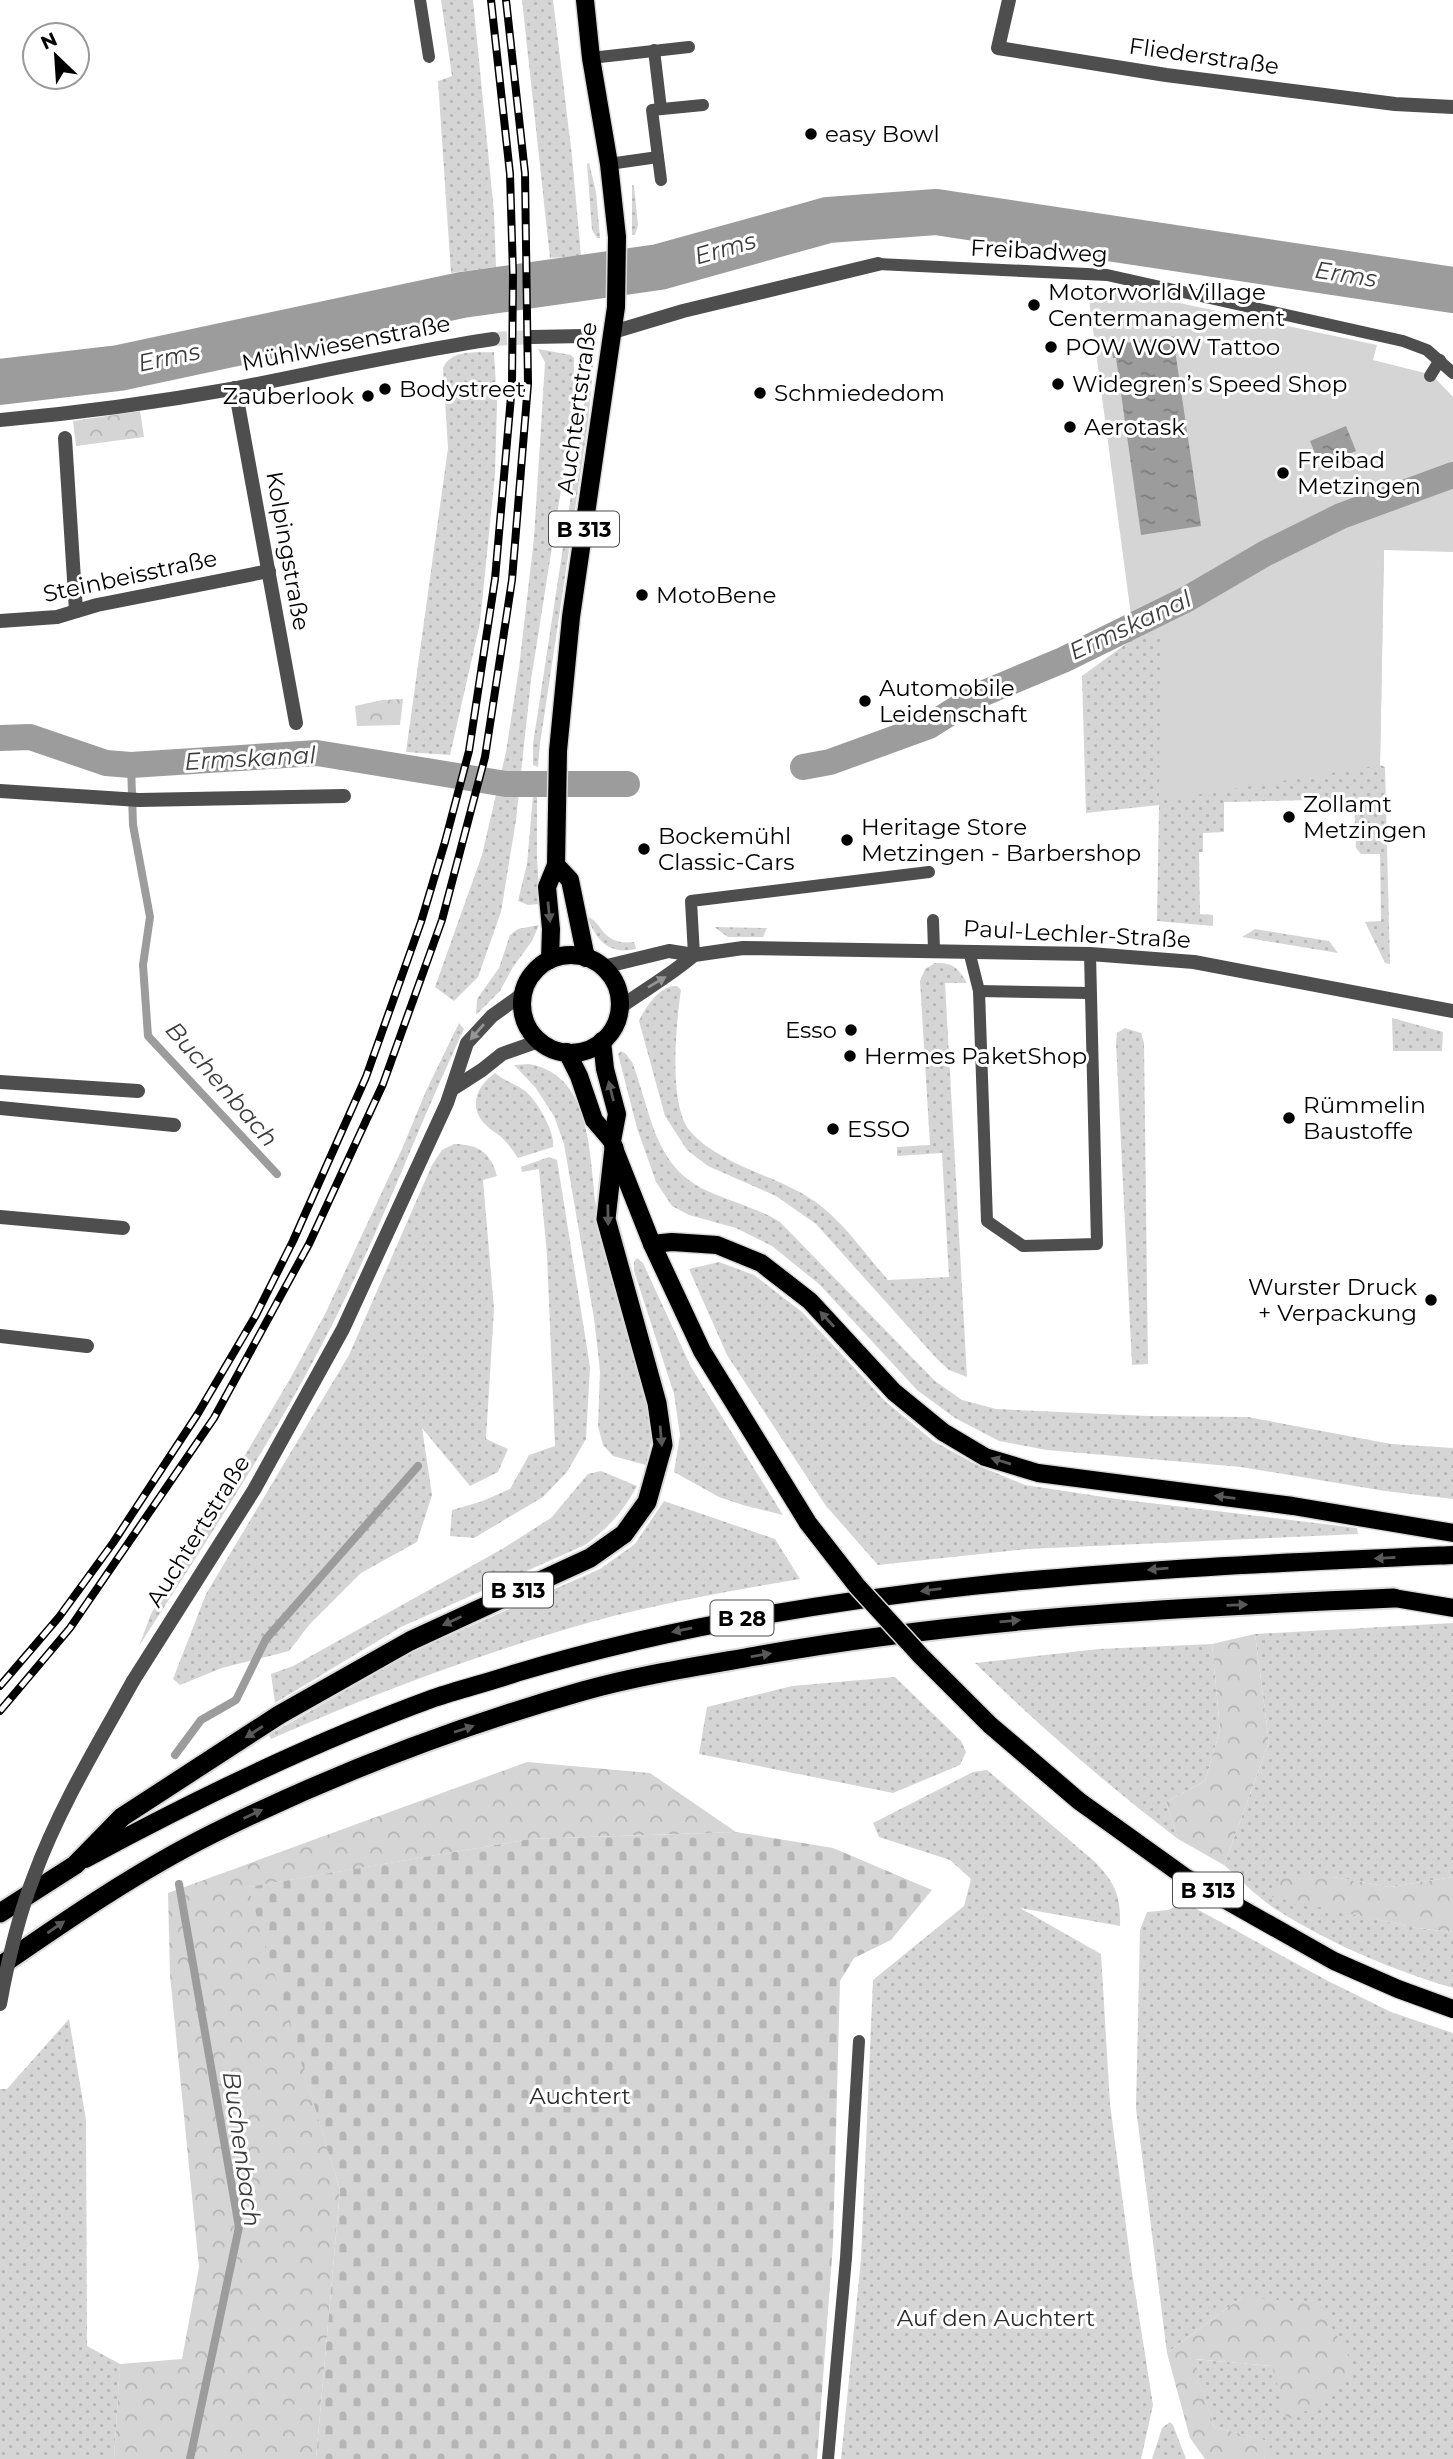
<svg xmlns="http://www.w3.org/2000/svg" width="1453" height="2459" viewBox="0 0 1453 2459" font-family="Montserrat,sans-serif">
<style>
.grass{fill:url(#grass-dots)}
.forest{fill:url(#forest-crowns)}
.cemetery{fill:url(#cemetery-stones)}
.pitch{fill:#d5d5d5}
.water{fill:url(#water-ripples)}
.lines{fill:none;stroke-linecap:round;stroke-linejoin:round}
.stream{stroke:#9c9c9c;stroke-width:8}
.canal{stroke:#9c9c9c;stroke-width:26}
.river{stroke:#9c9c9c;stroke-width:46}
.minor-tunnel{stroke:#d9d9d9;stroke-width:14;stroke-dasharray:14 7;stroke-linecap:butt}
.primary-casing{stroke:#dbdbdb;stroke-width:21}
.trunk-casing{stroke:#dbdbdb;stroke-width:23}
.service{stroke:#4e4e4e;stroke-width:12}
.minor{stroke:#4e4e4e;stroke-width:14}
.tertiary{stroke:#4e4e4e;stroke-width:14}
.primary{stroke:#000;stroke-width:18}
.trunk{stroke:#000;stroke-width:19}
.rail-casing{stroke:#000;stroke-width:8}
.rail{stroke:#fff;stroke-width:5;stroke-dasharray:16;stroke-linecap:butt}
.primary-bridge-casing{stroke:#dbdbdb;stroke-width:21;stroke-linecap:butt}
.minor-bridge{stroke:#4e4e4e;stroke-width:14}
.primary-bridge{stroke:#000;stroke-width:18}
.oneway{fill:#595959}
.oneway2{fill:#959595}
.poi-dot{fill:#000;stroke:#fff;stroke-width:2.5}
.labels{text-anchor:middle;dominant-baseline:central;stroke-width:6;stroke-linejoin:round;paint-order:stroke}
.shield{fill:#fff;stroke:#4c4c4c;stroke-width:2}
.shield-label{font-size:21px;font-weight:bold;fill:#000}
.street-label{font-size:23px;fill:#000;stroke:#fff}
.poi-label{font-size:23px;fill:#000;stroke:#fff;text-anchor:start}
.park-label{font-size:23px;fill:#2c2c2c;stroke:#fff}
.water-label{font-size:24px;font-style:italic;fill:#3d3d3d;stroke:#fff}
</style>
<defs>
<pattern id="grass-dots" width="8" height="8" patternUnits="userSpaceOnUse" patternTransform="scale(1.75)"><rect width="8" height="8" fill="#d5d5d5"/><path d="M2 2h.1M6 6h.1" fill="none" stroke="#b5b5b5" stroke-width="1.8" stroke-linecap="round"/></pattern>
<pattern id="forest-crowns" width="20" height="18" patternUnits="userSpaceOnUse" patternTransform="scale(1.75)"><rect width="20" height="18" fill="#d5d5d5"/><path d="M2 6a3 3 0 1 1 6 0M12 15a3 3 0 1 1 6 0" fill="none" stroke="#b5b5b5"/></pattern>
<pattern id="cemetery-stones" width="16" height="16" patternUnits="userSpaceOnUse" patternTransform="scale(1.75)"><rect width="16" height="16" fill="#d5d5d5"/><path d="M2 7V4a2 2 0 0 1 4 0v3zM10 15v-3a2 2 0 0 1 4 0v3z" fill="#b5b5b5"/></pattern>
<pattern id="water-ripples" width="26" height="14" patternUnits="userSpaceOnUse" patternTransform="scale(1.75)"><rect width="26" height="14" fill="#9c9c9c"/><path d="M2 4q2-2 4 0t4 0M15 11q2-2 4 0t4 0" fill="none" stroke="#7d7d7d"/></pattern>
</defs>
<rect width="100%" height="100%" fill="#fff"/>
<!-- grass -->
<g class="grass">
<path d="M441 0H473L494 212 496 267 451 273 438 81 452 76Z"/>
<path d="M522 0H553L572 156 581 256 550 258Z"/>
<path d="M589 163 596 192 600 238H597L592 230 587 164Z"/>
<path d="M632 185 634 186 638 225 635 235H632Z"/>
<path d="M591 343H595L588 423 540 744 538 767 533 765V744L582 423Z"/>
<path d="M538 349 571 355 574 358 573 414 531 680 516 820 501 912 478 977 454 1001 435 987 482 855 506 752 519 668 534 538 545 362Z"/>
<path d="M494 352 497 404 495 474 480 623 450 755 406 752 448 448 443 368C451 349 476 353 494 352Z"/>
<path d="M1312 541 1384 549 1380 765 1385 767 1390 964 1385 963 1365 922 1381 921 1380 854H1361L1356 848 1354 799 1224 802V832L1203 833V852H1199L1200 914 1213 915V926L1157 921 1159 805 1086 813 1082 676 1134 638 1161 632Z"/>
<path d="M533 796H537V858L540 904 528 905 518 901 527 864Z"/>
<path d="M587 917C603 920 600 946 634 942L636 949C609 955 597 941 587 917Z"/>
<path d="M539 925 532 941 513 967 500 991 476 1015 477 999 499 968 510 935 518 929Z"/>
<path d="M714 927 767 928 763 937H728Z"/>
<path d="M1255 929 1329 941 1338 953 1242 937Z"/>
<path d="M935 963C953 962 958 968 967 983H945L967 1377 949 1370 937 1359 816 1224 776 1196 708 1166 687 1150 665 1116 639 1021C645 1007 661 984 677 986L681 990C676 1024 668 1105 690 1131 699 1142 713 1151 724 1157 752 1173 784 1181 811 1199 841 1218 864 1253 888 1280L949 1277 942 1153 897 1156V1147L930 1145 920 981 925 969Z"/>
<path d="M1392 1018 1443 1032 1442 1051H1393Z"/>
<path d="M459 1023 464 1029C419 1124 383 1224 335 1319 278 1433 208 1539 139 1646L151 1614 290 1379 326 1312 402 1149 426 1091Z"/>
<path d="M1125 1028 1141 1033 1144 1043 1148 1364 1132 1365 1116 1043 1117 1033Z"/>
<path d="M621 1051 626 1054 632 1062C652 1113 653 1168 710 1192 734 1203 757 1208 780 1222L935 1381 962 1400 996 1409 1148 1416 1248 1417 1391 1444 1453 1448V1499L1385 1491 1241 1467 1047 1450 999 1441 955 1418 917 1390 819 1284 772 1246 736 1228 689 1215 672 1206 656 1182 637 1128 618 1054Z"/>
<path d="M529 1064C593 1075 589 1157 596 1206 597 1217 600 1228 603 1238L654 1429 646 1465 613 1456 603 1445 598 1426 600 1371 594 1318 564 1144 554 1116 535 1087 514 1065Z"/>
<path d="M495 1073C504 1081 516 1084 525 1091 536 1099 556 1133 553 1147L518 1158C514 1152 509 1145 504 1140 498 1133 488 1129 482 1121 468 1102 480 1084 495 1073Z"/>
<path d="M454 1144C477 1144 491 1152 497 1176L483 1180 494 1309 486 1439 508 1449 498 1472 470 1486 422 1428 432 1495 417 1542 361 1573 309 1625 289 1651 222 1668 180 1685 173 1679 206 1594 349 1355 432 1165 442 1150Z"/>
<path d="M549 1157 557 1160 590 1367 586 1439 567 1472 543 1497 474 1538 450 1536 452 1510 480 1502 510 1489 529 1455 555 1446 547 1255 539 1169 522 1172 521 1167Z"/>
<path d="M637 1258 643 1263 691 1367 783 1515 743 1505 719 1497 674 1472 680 1435 674 1394 634 1271V1262Z"/>
<path d="M719 1262 754 1275 802 1312 886 1402 933 1441 979 1466 1025 1485 1117 1499 1357 1528 1358 1534 1028 1549 878 1565 826 1506 727 1355 689 1269Z"/>
<path d="M601 1471 637 1486C622 1513 609 1527 585 1545L401 1627 275 1703 271 1674 293 1666 502 1549 551 1518 588 1474Z"/>
<path d="M664 1501 775 1539 800 1579C730 1591 660 1603 591 1622 482 1653 375 1693 271 1739L269 1735 414 1651 600 1569 635 1544Z"/>
<path d="M1453 1623V1877L1390 1887 1333 1877 1272 1896 1416 1928 1453 1932V1988C1392 1970 1331 1944 1277 1910 1258 1898 1241 1880 1224 1865L1269 1742 1255 1634Z"/>
<path d="M1212 1644 1220 1730 1205 1781 1166 1802 1178 1839C1105 1783 1040 1727 975 1663L1099 1649Z"/>
<path d="M895 1677 961 1741 966 1752 960 1765 893 1793 699 1754 707 1707 792 1686Z"/>
<path d="M987 1770 1094 1861C1115 1883 1121 1895 1120 1926L1020 1908 1101 1954 1110 2104 1132 2272 1153 2405 1141 2459H841L861 2259 873 1980 964 1906 971 1879 950 1860 879 1837 873 1823 973 1772Z"/>
<path d="M1184 1902 1328 1981 1391 2012 1453 2033V2459H1264L1271 2442 1214 2427 1193 2359 1273 2366 1331 2399 1242 2297 1167 2353 1136 2108 1140 1930 1147 1912 1168 1910Z"/>
<path d="M69 2019 86 2120 87 2346 120 2364 114 2459H0V2089H7Z"/>
<path d="M1170 2422 1173 2425 1186 2459H1152L1162 2428Z"/>
</g>
<!-- forest -->
<g class="forest">
<path d="M140 411 144 437 76 446 73 421Z"/>
<path d="M403 699 400 725 357 726 355 706 382 700Z"/>
<path d="M1255 1634 1269 1742 1224 1865 1178 1839 1166 1802 1205 1781 1220 1730 1212 1644Z"/>
<path d="M527 1762 650 1773 736 1832 530 1839 249 1887 340 2190 316 2459H114L120 2364 182 2359 199 2267 170 1975 168 1893Z"/>
<path d="M1333 1877 1390 1887 1453 1877V1932L1416 1928 1272 1897 1279 1878Z"/>
<path d="M1242 2297 1318 2303 1353 2364 1331 2399 1287 2420 1272 2366 1194 2359 1214 2427 1272 2442 1264 2459H1205L1190 2438 1167 2353Z"/>
</g>
<!-- cemetery -->
<path class="cemetery" d="M736 1832 833 1848 932 1890 891 1940 854 1958 840 1981 833 2244 817 2459H316L340 2190 248 1887 530 1839Z"/>
<!-- pitch -->
<path class="pitch" d="M1100 286 1377 345 1373 360 1425 373 1435 378 1453 397V552L1384 550 1380 765 1159 801 1161 633 1134 638 1088 292Z"/>
<!-- water -->
<g class="water">
<path d="M1177 336 1178 349 1175 350 1201 526 1141 535 1116 358H1113L1111 345Z"/>
<path d="M1346 426 1356 451 1320 466 1310 441Z"/>
</g>
<g class="lines">
<!-- stream -->
<g class="stream">
<path d="M1448 289 1453 297"/>
<path d="M131 765 133 825 150 917 143 965 148 1036 277 1174"/>
<path d="M175 1755 201 1720 236 1700 266 1639 418 1466"/>
<path d="M179 1884 239 2227 190 2459"/>
</g>
<!-- canal -->
<g class="canal">
<path d="M0 738 30 737 106 763 131 765 317 753 506 784H627"/>
<path d="M803 767 830 762 929 726 977 696 1063 660 1187 599 1266 553 1341 516 1453 475"/>
</g>
<!-- river -->
<path class="river" d="M0 382 119 368 462 295 659 267 828 220 936 212 1453 290"/>
<!-- minor-tunnel -->
<path class="minor-tunnel" d="M493 339 532 337"/>
<!-- primary casing -->
<g class="primary-casing">
<g id="primary">
<path d="M556 865 570 880 586 958"/>
<circle cx="571" cy="1004" r="49"/>
<path d="M550 960 551 929 547 887 556 865 558 751 571 617 616 307 617 237 609 164 591 58 585 0"/>
<path d="M602 1041 605 1069 617 1114 612 1141 614 1148 652 1244 702 1351 808 1523"/>
<path d="M567 1052 579 1076 594 1120 612 1141"/>
<path d="M652 1244 672 1242 717 1245 761 1263 810 1301 894 1392 943 1432 985 1457 1038 1473 1293 1506 1453 1533"/>
<path d="M1394 1598 1453 1608"/>
<path d="M990 1725 1079 1801 1185 1877 1334 1961 1398 1989 1453 2009"/>
<path d="M85 1859C198 1798 313 1742 434 1698 461 1689 489 1682 516 1673 820 1582 1138 1569 1453 1555"/>
</g>
</g>
<!-- trunk casing -->
<g class="trunk-casing">
<g id="trunk">
<path d="M0 1913 75 1865 122 1817 279 1715 410 1641 590 1558 624 1534 647 1502 663 1445 657 1403 606 1219 614 1148"/>
<path d="M0 1966C68 1919 138 1871 212 1834 331 1775 456 1727 583 1691 640 1675 699 1666 756 1656 968 1618 1181 1607 1394 1598"/>
</g>
</g>
<!-- service -->
<g class="service">
<path d="M420 0 429 57"/>
<path d="M654 50 661 109"/>
<path d="M591 58 689 47"/>
<path d="M658 157 661 180"/>
<path d="M609 164 658 157 652 110 703 105"/>
<path d="M878 264 1107 275 1403 341 1427 350 1453 373"/>
<path d="M1430 376 1440 360"/>
<path d="M933 920 934 950"/>
<path d="M969 951 979 991 987 1221 1023 1246 1097 1244 1090 954"/>
<path d="M694 955 691 901 929 872"/>
<path d="M979 991 1090 993"/>
<path d="M828 2459 846 2258 859 2041"/>
</g>
<!-- minor -->
<g class="minor">
<path d="M1009 0 998 48 1166 75 1395 104 1453 107"/>
<path d="M613 332 683 311 878 264"/>
<path d="M532 337 584 336"/>
<path d="M235 388 296 723"/>
<path d="M0 420C79 413 159 402 237 388 323 371 407 352 493 339"/>
<path d="M65 438 76 611"/>
<path d="M0 621 57 617 97 605 269 571"/>
<path d="M0 791 139 800 344 796"/>
<path d="M0 1082 138 1091"/>
<path d="M454 1088 482 1070 502 1054 539 1041"/>
<path d="M0 1108 174 1125"/>
<path d="M0 1217 123 1228"/>
<path d="M0 1336 87 1346"/>
<path d="M133 1681 254 1490 343 1329 447 1103 467 1043 492 1016 524 993"/>
</g>
<!-- tertiary -->
<g class="tertiary">
<path d="M603 967 669 951 694 955 743 948 1090 954 1194 962 1453 1011"/>
<path d="M619 1008C644 990 671 975 694 955"/>
</g>
<!-- primary -->
<use href="#primary" class="primary"/>
<!-- trunk -->
<use href="#trunk" class="trunk"/>
<!-- rail casing -->
<g class="rail-casing">
<g id="rail">
<path d="M0 1686 59 1617 113 1543 197 1415 256 1315 293 1241 366 1077 421 922 445 842 469 751 495 579 512 385 513 273 510 174 491 0"/>
<path d="M0 1711 70 1628 214 1418 309 1244 383 1084 442 920 485 757 512 580 528 384 525 173 506 0"/>
</g>
</g>
<!-- rail -->
<use href="#rail" class="rail"/>
<!-- primary-bridge casing -->
<g class="primary-bridge-casing">
<path id="primary-bridge" d="M808 1523 857 1586 921 1656 990 1725"/>
</g>
<!-- minor-bridge -->
<path class="minor-bridge" d="M0 2004C8 1960 18 1917 34 1876 59 1808 98 1744 133 1681"/>
<!-- primary-bridge -->
<use href="#primary-bridge" class="primary-bridge"/>
</g>
<!-- one-way arrows -->
<defs><path id="oneway-solid" d="M-6-.8H1V-3.2L6.5 0L1 3.2V.8H-6Z" transform="scale(1.75)"/></defs>
<g class="oneway">
<use href="#oneway-solid" transform="translate(549 912) rotate(84)"/>
<use href="#oneway-solid" transform="translate(611 1091) rotate(-104)"/>
<use href="#oneway-solid" transform="translate(608 1215) rotate(89)"/>
<use href="#oneway-solid" transform="translate(827 1319) rotate(-133)"/>
<use href="#oneway-solid" transform="translate(661 1436) rotate(85)"/>
<use href="#oneway-solid" transform="translate(1001 1461) rotate(-163)"/>
<use href="#oneway-solid" transform="translate(1225 1497) rotate(-173)"/>
<use href="#oneway-solid" transform="translate(1385 1558) rotate(177)"/>
<use href="#oneway-solid" transform="translate(1158 1569) rotate(175)"/>
<use href="#oneway-solid" transform="translate(931 1590) rotate(173)"/>
<use href="#oneway-solid" transform="translate(1237 1605) rotate(-2)"/>
<use href="#oneway-solid" transform="translate(452 1621) rotate(155)"/>
<use href="#oneway-solid" transform="translate(1010 1621) rotate(-5)"/>
<use href="#oneway-solid" transform="translate(682 1630) rotate(168)"/>
<use href="#oneway-solid" transform="translate(761 1655) rotate(-10)"/>
<use href="#oneway-solid" transform="translate(464 1729) rotate(-18)"/>
<use href="#oneway-solid" transform="translate(254 1732) rotate(147)"/>
<use href="#oneway-solid" transform="translate(253 1814) rotate(-25)"/>
<use href="#oneway-solid" transform="translate(56 1927) rotate(-35)"/>
</g>
<g class="oneway2">
<use href="#oneway-solid" transform="translate(657 982) rotate(-31)"/>
<use href="#oneway-solid" transform="translate(477 1032) rotate(131)"/>
</g>
<!-- markers -->
<g class="poi-dot">
<circle cx="811" cy="134" r="7"/>
<circle cx="1034" cy="305" r="7"/>
<circle cx="1051" cy="347" r="7"/>
<circle cx="1058" cy="384" r="7"/>
<circle cx="385" cy="389" r="7"/>
<circle cx="760" cy="393" r="7"/>
<circle cx="368" cy="396" r="7"/>
<circle cx="1070" cy="427" r="7"/>
<circle cx="1283" cy="473" r="7"/>
<circle cx="642" cy="595" r="7"/>
<circle cx="865" cy="701" r="7"/>
<circle cx="1289" cy="817" r="7"/>
<circle cx="847" cy="840" r="7"/>
<circle cx="644" cy="849" r="7"/>
<circle cx="851" cy="1030" r="7"/>
<circle cx="850" cy="1056" r="7"/>
<circle cx="1289" cy="1118" r="7"/>
<circle cx="833" cy="1129" r="7"/>
<circle cx="1431" cy="1300" r="7"/>
</g>
<g class="labels">
<!-- shield labels -->
<g class="shield">
<rect x="549" y="511.5" width="70" height="35" rx="5"/>
<rect x="483" y="1572.5" width="70" height="35" rx="5"/>
<rect x="710.5" y="1600.5" width="63" height="35" rx="5"/>
<rect x="1173" y="1872.5" width="70" height="35" rx="5"/>
</g>
<g class="shield-label">
<text x="584" y="529">B 313</text>
<text x="518" y="1590">B 313</text>
<text x="742" y="1618">B 28</text>
<text x="1208" y="1890">B 313</text>
</g>
<!-- street labels -->
<g class="street-label">
<text transform="translate(1204 56) rotate(8)">Fliederstraße</text>
<text transform="translate(1039 251) rotate(3)">Freibadweg</text>
<text transform="translate(346 343) rotate(-11)">Mühlwiesenstraße</text>
<text transform="translate(577 408) rotate(-82)">Auchtertstraße</text>
<text transform="translate(288 551) rotate(80)">Kolpingstraße</text>
<text transform="translate(130 576) rotate(-12)">Steinbeisstraße</text>
<text transform="translate(1077 934) rotate(3)">Paul-Lechler-Straße</text>
<text transform="translate(198 1531) rotate(-58)">Auchtertstraße</text>
</g>
<!-- poi labels -->
<g class="poi-label">
<text x="825" y="134">easy Bowl</text>
<text x="1048" y="292">Motorworld Village<tspan x="1048" dy="26">Centermanagement</tspan></text>
<text x="1065" y="347">POW WOW Tattoo</text>
<text x="1072" y="384">Widegren’s Speed Shop</text>
<text x="399" y="389">Bodystreet</text>
<text x="774" y="393">Schmiededom</text>
<text x="354" y="396" text-anchor="end">Zauberlook</text>
<text x="1084" y="427">Aerotask</text>
<text x="1297" y="460">Freibad<tspan x="1297" dy="26">Metzingen</tspan></text>
<text x="656" y="595">MotoBene</text>
<text x="879" y="688">Automobile<tspan x="879" dy="26">Leidenschaft</tspan></text>
<text x="1303" y="804">Zollamt<tspan x="1303" dy="26">Metzingen</tspan></text>
<text x="861" y="827">Heritage Store<tspan x="861" dy="26">Metzingen - Barbershop</tspan></text>
<text x="658" y="836">Bockemühl<tspan x="658" dy="26">Classic-Cars</tspan></text>
<text x="837" y="1030" text-anchor="end">Esso</text>
<text x="864" y="1056">Hermes PaketShop</text>
<text x="1303" y="1105">Rümmelin<tspan x="1303" dy="26">Baustoffe</tspan></text>
<text x="847" y="1129">ESSO</text>
<text x="1417" y="1287" text-anchor="end">Wurster Druck<tspan x="1417" dy="26">+ Verpackung</tspan></text>
</g>
<!-- park labels -->
<g class="park-label">
<text x="580" y="2096">Auchtert</text>
<text x="996" y="2318">Auf den Auchtert</text>
</g>
<!-- water labels -->
<g class="water-label">
<text transform="translate(725 248) rotate(-16)">Erms</text>
<text transform="translate(1346 274) rotate(9)">Erms</text>
<text transform="translate(169 357) rotate(-12)">Erms</text>
<text transform="translate(1130 625) rotate(-25)">Ermskanal</text>
<text transform="translate(250 758) rotate(-3)">Ermskanal</text>
<text transform="translate(222 1084) rotate(49)">Buchenbach</text>
<text transform="translate(242 2149) rotate(82)">Buchenbach</text>
</g>
</g>
<!-- north arrow -->
<g transform="translate(56 56) rotate(335)"><circle r="33" fill="#ffffff" stroke="#999999" stroke-width="2"/>
<path d="M0-5L12 26L0 18L-12 26Z" fill="#000000"/>
<text y="-10" font-size="19" font-weight="bold" text-anchor="middle" fill="#000000">N</text>
</g>
</svg>
